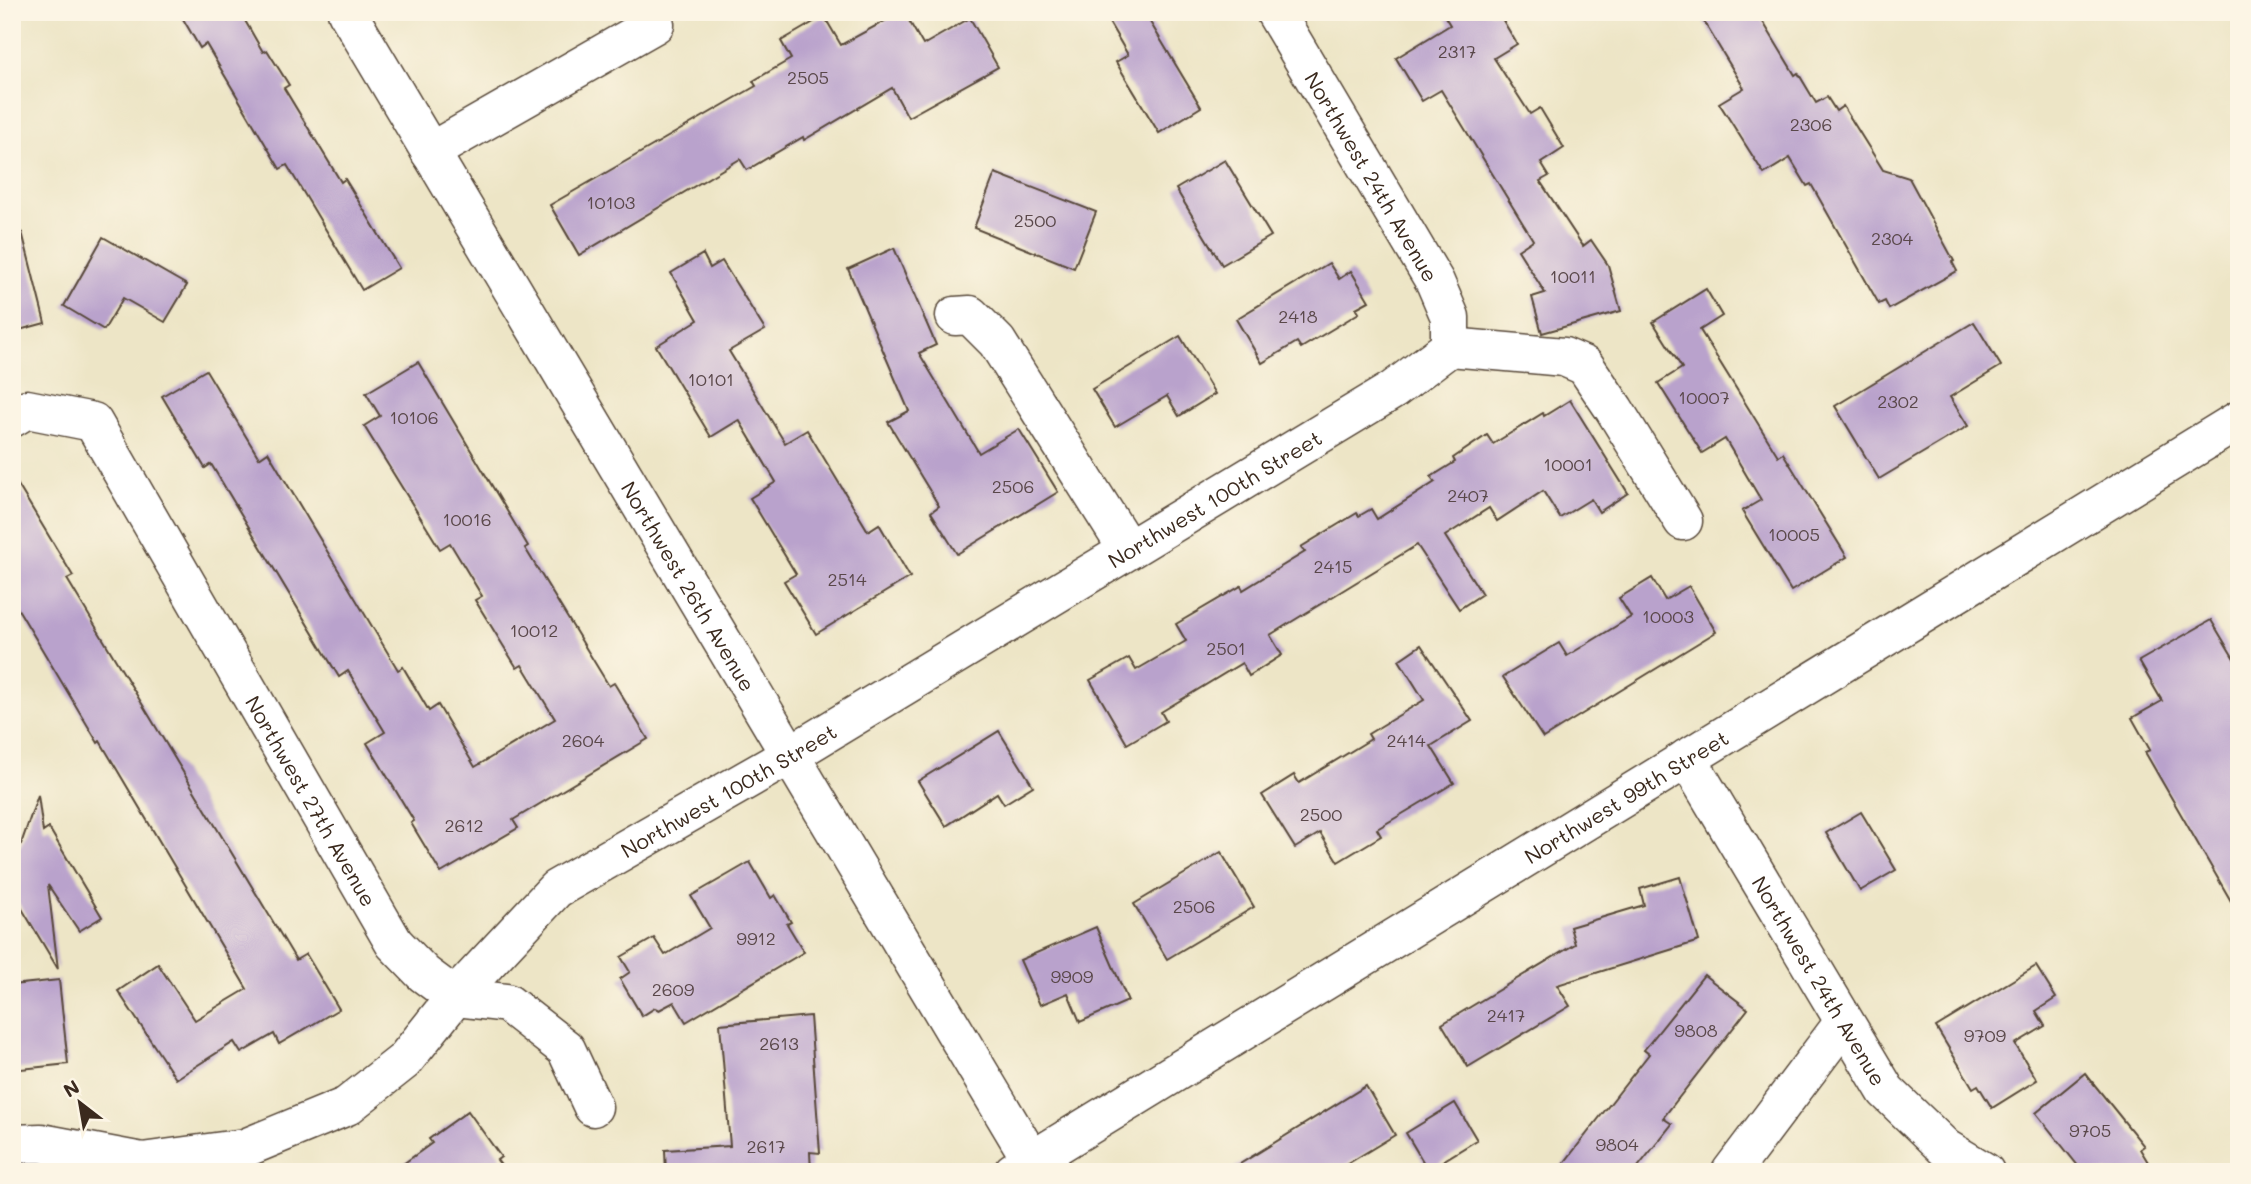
<svg xmlns="http://www.w3.org/2000/svg" width="2251" height="1184" viewBox="0 0 2251 1184" font-family="Mali,sans-serif">
<style>
.building{fill:#b9a2cc}
.lines{fill:none;stroke-linecap:round;stroke-linejoin:round}
.minor-casing{stroke:#564637;stroke-width:41}
.tertiary-casing{stroke:#564637;stroke-width:41}
.secondary-casing{stroke:#564637;stroke-width:41}
.minor{stroke:#fff;stroke-width:38}
.tertiary{stroke:#fff;stroke-width:38}
.secondary{stroke:#fff;stroke-width:38}
.labels{text-anchor:middle;dominant-baseline:central;stroke-width:6;stroke-linejoin:round;paint-order:stroke}
.number-label{font-size:18px;fill:#5a484a}
.street-label{font-size:21px;fill:#3b2a1e;stroke:#fcf5e5}
</style>
<rect width="100%" height="100%" fill="#fcf5e5"/>
<filter id="ink" filterUnits="userSpaceOnUse"><feTurbulence type="fractalNoise" baseFrequency=".0143" numOctaves="2"/><feDisplacementMap in="SourceGraphic" scale="14" xChannelSelector="R" yChannelSelector="G"/><feConvolveMatrix kernelMatrix="1 2 1 2 8 2 1 2 1" color-interpolation-filters="sRGB"/></filter>
<filter id="wash" filterUnits="userSpaceOnUse"><feTurbulence type="fractalNoise" baseFrequency=".00686" numOctaves="4" result="noise"/><feDisplacementMap in="SourceGraphic" scale="28" xChannelSelector="R" yChannelSelector="G"/><feGaussianBlur stdDeviation="1.57" result="paint"/><feColorMatrix in="noise" values="0 0 0 0 0 0 0 0 0 0 0 0 0 0 0 0 0 1.4 0 .05"/><feComposite in="paint" operator="in"/></filter>
<g filter="url(#wash)">
<rect width="100%" height="100%" fill="#ede5c6"/>
<g id="blocks">
<!-- building -->
<g class="building">
<path d="M179 12H240L263 52 267 50 289 85 284 88 341 182 345 179 399 268 362 290 287 165 280 169 206 44 200 48Z"/>
<path d="M901 12H904L923 45 970 18 998 67 908 117 892 88 804 140 803 137 747 170 740 159 579 255 550 205 756 86 753 81 791 59 781 41 824 16 841 45Z"/>
<path d="M1103 12H1144L1201 107 1159 133 1116 62 1128 55Z"/>
<path d="M1442 12H1498L1517 44 1494 58 1530 114 1540 108 1564 148 1541 163 1549 176 1540 181 1583 246 1591 240 1608 265 1621 311 1542 333 1532 297 1545 293 1518 250 1533 240 1441 90 1422 101 1396 58 1450 25Z"/>
<path d="M1698 12H1757L1795 75 1798 73 1816 103 1827 97 1836 111 1843 106 1883 170 1909 178 1954 261 1952 262 1957 271 1889 309 1885 301 1879 304 1811 184 1807 186 1790 158 1764 174 1719 103 1744 88Z"/>
<path d="M1225 160 1271 236 1222 265 1176 189Z"/>
<path d="M995 173 1096 212 1074 268 974 228Z"/>
<path d="M22 232 45 323 12 332V234Z"/>
<path d="M103 237 187 285 165 322 123 298 104 330 64 306Z"/>
<path d="M894 248 936 345 919 353 979 453 1019 429 1058 492 957 554 931 512 939 506 888 422 909 411 848 269Z"/>
<path d="M703 254 710 268 722 261 765 330 729 351 785 443 807 430 868 531 879 524 910 577 816 634 784 581 796 574 750 498 776 482 739 420 711 437 656 346 698 320 671 273Z"/>
<path d="M1329 263 1339 279 1351 271 1369 301 1356 308 1359 313 1301 348 1297 342 1262 363 1236 319Z"/>
<path d="M1706 289 1722 316 1700 330 1778 456 1783 453 1847 557 1791 591 1742 511 1761 500 1725 439 1702 453 1658 383 1682 368 1653 322Z"/>
<path d="M1974 322 2001 366 1950 397 1968 426 1879 479 1835 406Z"/>
<path d="M1180 336 1215 394 1179 416 1167 396 1115 427 1092 389Z"/>
<path d="M418 362 528 546 525 548 609 686 614 683 648 739 513 820 518 828 441 873 411 823 414 821 367 743 385 732 348 671 339 677 211 464 205 468 162 396 206 370 259 458 268 452 398 670 403 667 429 711 438 705 475 767 555 719 522 665 517 668 475 600 482 596 450 543 440 549 364 426 380 416 366 393Z"/>
<path d="M1570 400 1628 493 1599 512 1591 499 1560 518 1543 491 1497 521 1489 508 1445 536 1482 594 1459 609 1417 545 1270 635 1282 655 1249 676 1242 663 1161 712 1166 721 1127 744 1090 680 1129 658 1136 670 1186 641 1176 624 1241 586 1243 590 1305 552 1301 547 1357 513 1359 516 1371 509 1377 519 1435 482 1431 477 1455 462 1453 458 1487 435 1493 444 1543 413 1544 416Z"/>
<path d="M12 475 73 576 67 579 296 960 306 954 339 1009 279 1044 274 1034 241 1053 234 1042 176 1079 118 991 158 964 195 1020 247 989 100 741 98 743 12 599Z"/>
<path d="M1652 578 1665 600 1689 586 1716 632 1543 738 1503 677 1559 643 1567 656 1631 617 1619 598Z"/>
<path d="M2211 620 2239 667V915L2145 752 2150 750 2132 718 2162 701 2139 661Z"/>
<path d="M1421 645 1472 721 1431 746 1454 783 1377 829 1381 836 1338 862 1320 833 1295 848 1262 795 1294 775 1299 783 1371 739 1368 734 1424 700 1399 660Z"/>
<path d="M999 731 1033 786 1004 804 997 793 946 826 918 781Z"/>
<path d="M38 795 43 832 49 828 102 917 79 931 48 885 58 969 12 892V849L21 844Z"/>
<path d="M1861 812 1896 870 1860 891 1826 833Z"/>
<path d="M1221 852 1254 907 1167 959 1134 904Z"/>
<path d="M750 862 771 898 775 895 791 922 787 924 804 952 686 1022 674 1002 659 1010 655 1008 642 1016 620 979 630 972 621 957 654 938 665 955 710 928 691 896Z"/>
<path d="M1680 877 1699 941 1557 985 1570 1006 1468 1067 1442 1024 1575 944 1570 927 1644 905 1640 889Z"/>
<path d="M1096 927 1128 1001 1080 1022 1068 993 1040 1005 1020 960Z"/>
<path d="M2036 966 2056 998 2036 1011 2045 1026 2015 1044 2037 1080 1992 1108 1978 1085 1973 1088 1936 1027Z"/>
<path d="M1704 975 1748 1009 1663 1118 1672 1124 1634 1172H1557L1649 1054 1644 1050Z"/>
<path d="M59 980 68 1064 12 1070V985Z"/>
<path d="M810 1016 820 1153 810 1152 811 1172H666L665 1150 730 1146 720 1024Z"/>
<path d="M2085 1073 2144 1146 2140 1149 2154 1172H2083L2036 1113Z"/>
<path d="M1366 1086 1395 1135 1334 1172H1227Z"/>
<path d="M1455 1103 1477 1140 1428 1170 1406 1133Z"/>
<path d="M468 1111 501 1157 497 1160 506 1172H392L432 1143 429 1139Z"/>
</g>
</g>
</g>
<g filter="url(#ink)">
<use href="#blocks" fill-opacity="0" stroke="#564637" stroke-width="2"/>
<g class="lines">
<!-- minor casing -->
<g class="minor-casing">
<g id="minor">
<path id="s1" d="M1275 12 1435 282 1450 317V347"/>
<path d="M430 152 655 24"/>
<path d="M955 316 970 315 997 342 1128 550"/>
<path d="M1450 347 1564 357 1585 366 1614 409 1683 521"/>
<path id="s2" d="M12 418 27 409 93 422 394 943 424 974 455 997 507 1003 566 1049 593 1107"/>
<path id="s3" d="M1687 758 1886 1091 1945 1148 1985 1172"/>
<path id="s4" d="M12 1144 41 1143 142 1162 245 1148 347 1106 404 1061 455 997 556 889 790 755 1393 390 1450 347"/>
<path d="M1731 1172 1844 1022"/>
</g>
</g>
<!-- tertiary casing -->
<g class="tertiary-casing">
<g id="tertiary">
<path id="s5" d="M347 12 1032 1161"/>
</g>
</g>
<!-- secondary casing -->
<g class="secondary-casing">
<g id="secondary">
<path id="s6" d="M1013 1172 2239 420"/>
</g>
</g>
<!-- minor -->
<use href="#minor" class="minor"/>
<!-- tertiary -->
<use href="#tertiary" class="tertiary"/>
<!-- secondary -->
<use href="#secondary" class="secondary"/>
</g>
</g>
<g class="labels">
<!-- number labels -->
<g class="number-label">
<text x="1457" y="51">2317</text>
<text x="808" y="77">2505</text>
<text x="1811" y="124">2306</text>
<text x="611" y="202">10103</text>
<text x="1035" y="220">2500</text>
<text x="1892" y="238">2304</text>
<text x="1573" y="276">10011</text>
<text x="1298" y="316">2418</text>
<text x="711" y="379">10101</text>
<text x="1704" y="397">10007</text>
<text x="1898" y="401">2302</text>
<text x="414" y="417">10106</text>
<text x="1568" y="464">10001</text>
<text x="1013" y="486">2506</text>
<text x="1468" y="495">2407</text>
<text x="467" y="519">10016</text>
<text x="1794" y="534">10005</text>
<text x="1333" y="566">2415</text>
<text x="847" y="579">2514</text>
<text x="1668" y="616">10003</text>
<text x="534" y="630">10012</text>
<text x="1226" y="648">2501</text>
<text x="583" y="740">2604</text>
<text x="1406" y="740">2414</text>
<text x="1321" y="814">2500</text>
<text x="464" y="825">2612</text>
<text x="1194" y="906">2506</text>
<text x="756" y="938">9912</text>
<text x="1072" y="976">9909</text>
<text x="673" y="989">2609</text>
<text x="1506" y="1015">2417</text>
<text x="1696" y="1030">9808</text>
<text x="1985" y="1035">9709</text>
<text x="779" y="1043">2613</text>
<text x="2090" y="1130">9705</text>
<text x="1617" y="1144">9804</text>
<text x="766" y="1146">2617</text>
</g>
<!-- street labels -->
<g class="street-label">
<text stroke="none"><textPath href="#s1" startOffset="191">Northwest 24th Avenue</textPath></text>
<text stroke="none"><textPath href="#s4" startOffset="1414">Northwest 100th Street</textPath></text>
<text stroke="none"><textPath href="#s5" startOffset="668">Northwest 26th Avenue</textPath></text>
<text stroke="none"><textPath href="#s4" startOffset="847">Northwest 100th Street</textPath></text>
<text stroke="none"><textPath href="#s6" startOffset="719">Northwest 99th Street</textPath></text>
<text stroke="none"><textPath href="#s2" startOffset="522">Northwest 27th Avenue</textPath></text>
<text stroke="none"><textPath href="#s3" startOffset="259">Northwest 24th Avenue</textPath></text>
</g>
</g>
<!-- margin -->
<rect width="2251" height="1184" fill="none" stroke="#fcf5e5" stroke-width="42"/>
<!-- north arrow -->
<g transform="translate(80 1103) rotate(329)" stroke="#fcf5e5" stroke-width="5" paint-order="stroke">
<path d="M0-5L12 26L0 18L-12 26Z" fill="#3b2a1e"/>
<text y="-10" font-size="19" font-weight="bold" text-anchor="middle" fill="#3b2a1e">N</text>
</g>
</svg>
